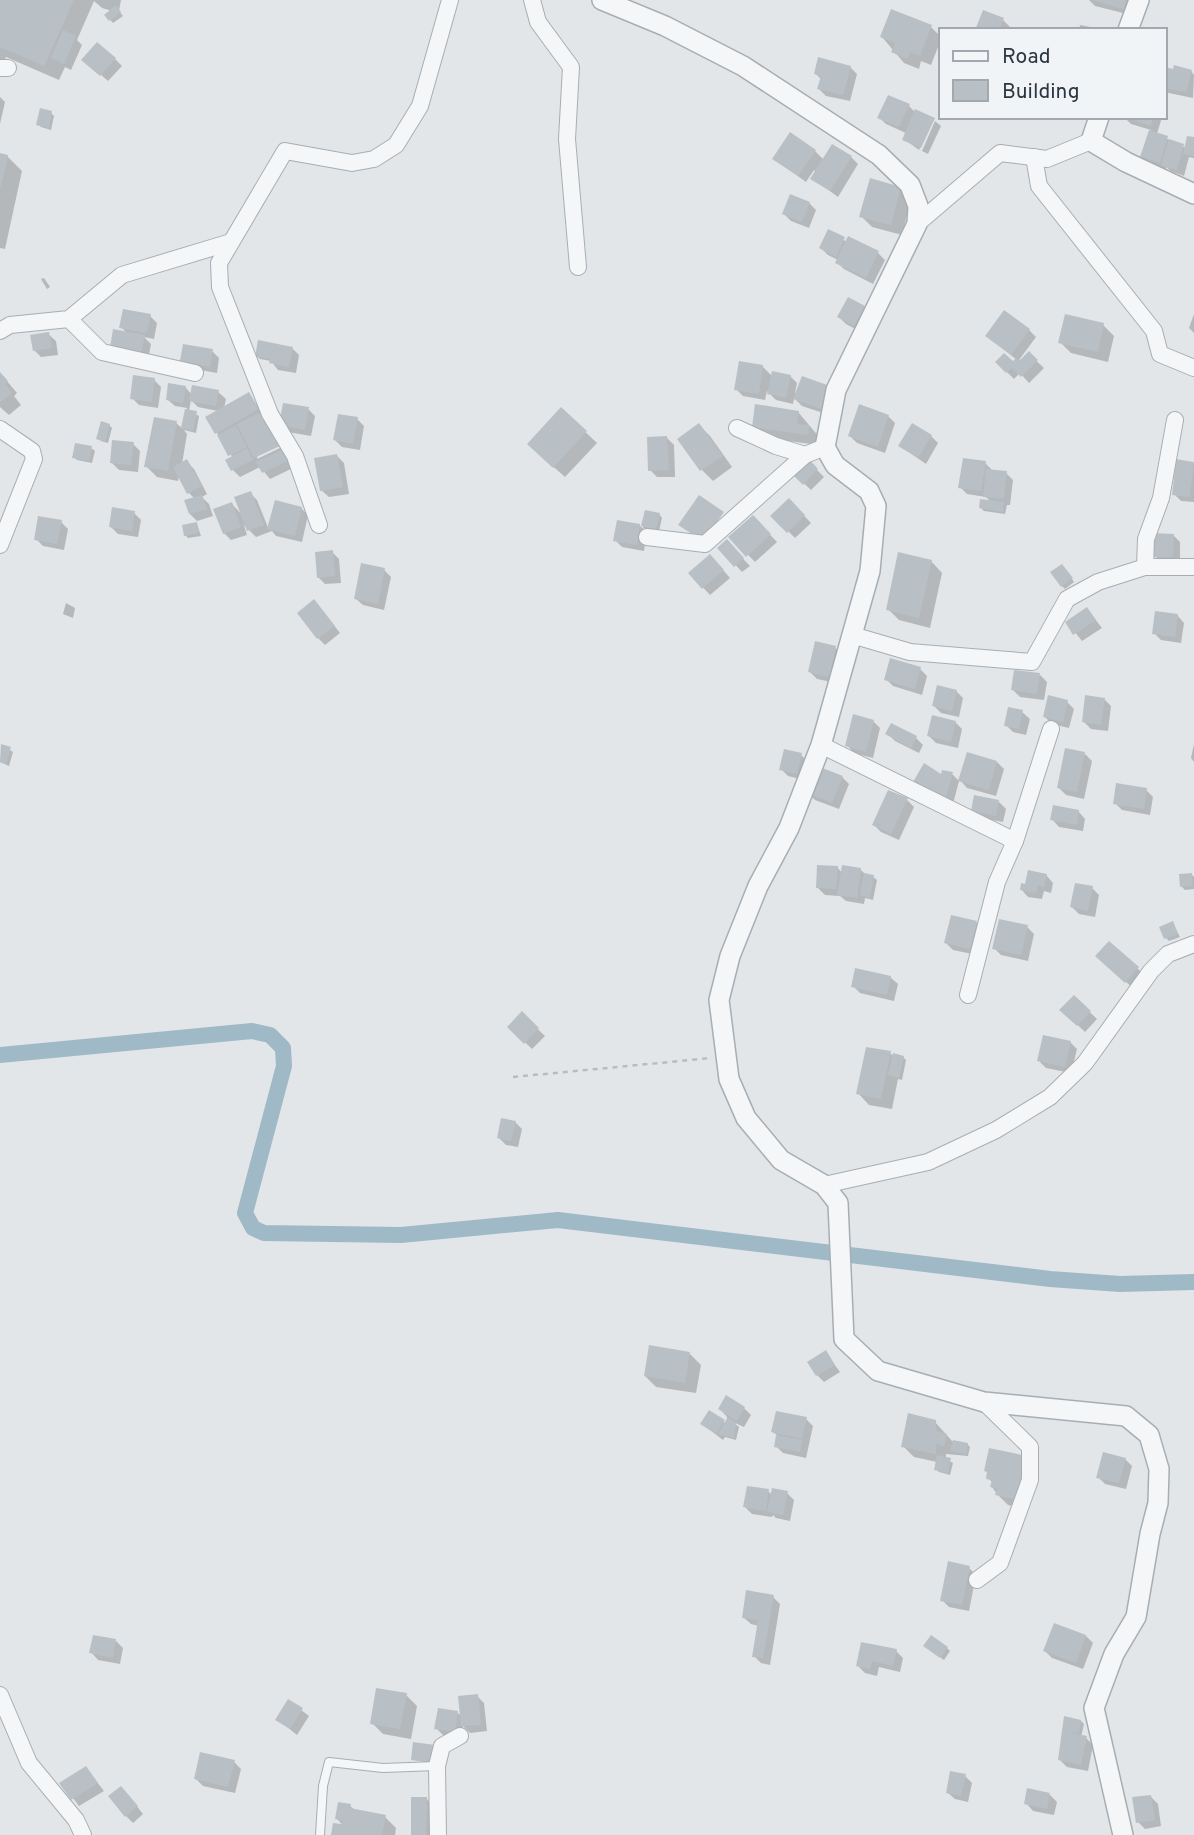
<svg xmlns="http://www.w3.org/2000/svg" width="1194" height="1835" viewBox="0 0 1194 1835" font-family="Overpass,sans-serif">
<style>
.shadow{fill:#0003}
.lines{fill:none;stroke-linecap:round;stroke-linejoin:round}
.canal{stroke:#a0b9c6;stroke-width:16}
.building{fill:#b9c0c5}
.service-casing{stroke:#a7aeb3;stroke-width:10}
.minor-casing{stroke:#a7aeb3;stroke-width:18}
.tertiary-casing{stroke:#a7aeb3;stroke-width:22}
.path{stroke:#b8bcc1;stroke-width:2.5;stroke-dasharray:5 5;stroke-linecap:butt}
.service{stroke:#f4f6f8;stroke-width:8}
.minor{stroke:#f4f6f8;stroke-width:16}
.tertiary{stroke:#f4f6f8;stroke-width:19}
</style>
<rect width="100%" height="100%" fill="#e2e6e9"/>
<!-- shadow -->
<g class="shadow">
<path d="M0 0H121L119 11 123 16 113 23 106 15 112 11 102 8 94 1 77 40 82 45 71 70 65 67 59 80 6 57 4 62 0 60Z"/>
<path d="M1089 0H1134L1131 15 1095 6Z"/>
<path d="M1003 20 1010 27 1008 30H977Z"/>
<path d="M1080 25 1101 29 1102 30H1079Z"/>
<path d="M931 27 940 36V42L931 65 921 61 919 69 904 63 882 37Z"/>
<path d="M115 59 122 66 108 81 91 66Z"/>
<path d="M850 67 857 74 850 101 826 96 819 89 822 80 816 74Z"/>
<path d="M1164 69 1191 71 1194 75 1193 98 1164 92Z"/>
<path d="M0 97 5 102 0 124Z"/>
<path d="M909 106 916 113 934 120H932L919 150 904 139 906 133 886 124 879 117Z"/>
<path d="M51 113 54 116 51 130 41 127 38 124Z"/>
<path d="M1124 117H1162L1157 134 1186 148 1194 139V158L1189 157 1184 176 1171 171 1166 167V169L1149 164 1142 157 1151 130 1131 124Z"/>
<path d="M935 121 941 126 928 154 922 151Z"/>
<path d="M815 151 824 160 851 157 858 164 838 197 812 178 816 172 814 170 806 182 774 159Z"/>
<path d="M0 154 7 156 22 171 5 249 0 248Z"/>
<path d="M900 188 911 199 902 235 872 227 861 216Z"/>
<path d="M809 203 816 210 809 228 791 221 784 214Z"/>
<path d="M829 231 847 242 849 238 878 253 885 260 873 284 844 269 837 262 838 260 828 255 821 248Z"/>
<path d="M44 278 50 287 47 289 41 279Z"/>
<path d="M864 307 871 314 861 332 846 324 839 317Z"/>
<path d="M1194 314V333L1189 328Z"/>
<path d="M150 316 157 323 154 339 144 337 151 344 148 360 119 355 128 334 121 327Z"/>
<path d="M1103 325 1114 336 1108 362 1071 353 1060 342Z"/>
<path d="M1029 330 1036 337 1019 360 1021 362 1029 354 1044 368 1029 383 1020 373 1014 379 997 362 1013 364 1017 360 987 336Z"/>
<path d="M48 334 56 341 58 355 41 357 34 350Z"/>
<path d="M292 348 299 355 296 373 278 370 271 361 260 359 257 356Z"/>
<path d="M212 351 219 358 217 373 189 368 181 361Z"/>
<path d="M762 366 772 376H790L797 383 795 393 829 387V415L802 406 794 398 793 404 776 400 767 391 765 400 743 396 736 389Z"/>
<path d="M0 373 17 393 14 396 21 405 9 415 0 407Z"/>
<path d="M154 380 161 387 158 408 139 405 132 398Z"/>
<path d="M185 387 192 395 218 392 226 399 224 408 249 394 264 415 257 459 284 446 297 466 270 479 260 467 240 477 233 470 228 460 233 458 217 433 218 411 198 407 191 400 189 411 199 416 196 433 184 430 187 434 182 464 187 462 194 469 207 494 202 497 209 504 213 516 197 521 190 514 195 499 189 493 179 475 178 481 157 477 146 466 176 423 183 429 187 408 175 406 167 399Z"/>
<path d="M308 409 315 416 311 436 288 432 281 425Z"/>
<path d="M561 409 597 443 565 477 540 455Z"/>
<path d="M798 412 820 438 819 445 765 438 754 427Z"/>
<path d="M888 416 895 423 885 453 857 443 850 436Z"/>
<path d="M357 419 364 426 360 450 342 447 335 440Z"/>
<path d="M109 425 112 428 108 443 101 441 98 438Z"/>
<path d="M699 425 710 436 732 467 713 481 702 470 679 439Z"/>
<path d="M931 436 938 443 926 464 900 446Z"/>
<path d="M667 438 674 445 675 477H657L650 470Z"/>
<path d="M133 444 140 451 138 472 119 470 112 463Z"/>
<path d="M91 448 95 451 92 463 77 460 74 457Z"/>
<path d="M337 456 344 463 349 494 329 497 321 490Z"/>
<path d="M1178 461 1194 464V502L1181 501 1174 494Z"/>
<path d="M809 462 824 477 811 490 795 475Z"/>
<path d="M985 463 992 470 1006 473 1013 480 1010 505H1007L1005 514 984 511 981 508 991 502 986 497 967 494 960 487Z"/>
<path d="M250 493 257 500 269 530 276 502 301 508 308 515 302 542 276 536 272 531 256 537 244 525 247 535 231 540 224 533 232 504 243 516Z"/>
<path d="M789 500 811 523 795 538 773 516Z"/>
<path d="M646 512 659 514 662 518 659 531 643 528Z"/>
<path d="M134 513 141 520 138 537 118 534 111 527Z"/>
<path d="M753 517 777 542 755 562 731 537Z"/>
<path d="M61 522 68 529 64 550 43 546 36 539Z"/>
<path d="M197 524 201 536 188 538 185 535Z"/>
<path d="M639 525 647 532 644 551 622 547 615 540Z"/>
<path d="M1173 535 1180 542V564L1162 563 1155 556Z"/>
<path d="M727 542 750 566 742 572 720 548Z"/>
<path d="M332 552 339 559 341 583 325 584 318 577Z"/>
<path d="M931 561 942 573 930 628 899 620 888 609Z"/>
<path d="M717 563 730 578 710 595 690 573Z"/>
<path d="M1065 569 1074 582 1065 589 1062 586Z"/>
<path d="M384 570 391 577 384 610 363 605 355 598Z"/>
<path d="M66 603 75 608 73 618 63 614Z"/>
<path d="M321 609 340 633 325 645 318 638Z"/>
<path d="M1087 609 1102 628 1082 641 1067 622Z"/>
<path d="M1177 615 1184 623 1181 643 1161 640 1154 633Z"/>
<path d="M835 648 843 655 837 683 817 679 810 672Z"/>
<path d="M920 669 927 676 922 695 893 686 886 679Z"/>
<path d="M1040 675 1047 682 1044 700 1020 697 1013 690Z"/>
<path d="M956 691 963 698 959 717 941 713 934 706Z"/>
<path d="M1104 699 1111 706 1108 731 1091 729 1084 722Z"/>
<path d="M1067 702 1074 709 1069 728 1052 724 1045 717Z"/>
<path d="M1022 712 1030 719 1026 735 1013 732 1006 725Z"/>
<path d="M873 721 880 728 873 758 854 753 847 745Z"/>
<path d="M955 722 962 729 958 748 936 743 929 736Z"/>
<path d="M888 734 916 738 923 745 919 753 895 741Z"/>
<path d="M1194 744V762L1191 758Z"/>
<path d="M3 746 13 752 9 766 0 762Z"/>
<path d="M1085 754 1092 761 1084 799 1066 795 1059 788Z"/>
<path d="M801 755 808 762 804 780 788 776 781 769Z"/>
<path d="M997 762 1004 769 996 796 967 788 960 780Z"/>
<path d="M952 774 959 781 953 804 922 789Z"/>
<path d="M842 777 849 784 839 809 815 800 808 793Z"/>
<path d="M1146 790 1153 797 1150 815 1122 810 1115 803Z"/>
<path d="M907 800 914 807 899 840 881 832 874 825Z"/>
<path d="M999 802 1006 809 1003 822 980 818 972 811Z"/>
<path d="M1078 811 1085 819 1083 831 1059 827 1052 819Z"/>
<path d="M837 867 842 873 860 869 867 876 873 877 877 880 873 900 865 898 864 904 846 901 840 896 825 895 818 888Z"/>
<path d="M1191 874 1194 877V889L1185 890 1182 887Z"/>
<path d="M1046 875 1053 883 1051 893 1044 891 1042 899 1028 897 1021 889Z"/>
<path d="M1092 888 1099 895 1095 917 1079 914 1072 907Z"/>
<path d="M976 923 983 930 977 955 953 950 946 943Z"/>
<path d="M1173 923 1180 937 1169 941 1166 938Z"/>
<path d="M1027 927 1034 934 1028 961 1001 955 994 948Z"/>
<path d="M1104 963 1137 968 1144 975 1133 988Z"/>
<path d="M890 977 898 984 894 1001 860 993 853 986Z"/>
<path d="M1074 997 1097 1019 1085 1032 1062 1010Z"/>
<path d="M522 1014 545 1036 532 1049 509 1027Z"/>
<path d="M1070 1042 1077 1049 1071 1073 1046 1068 1039 1061Z"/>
<path d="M890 1053 894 1057H903L906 1060 902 1080 898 1079 892 1109 869 1105 858 1093Z"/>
<path d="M515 1122 522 1129 518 1147 506 1145 499 1138Z"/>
<path d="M825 1352 840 1372 824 1382 817 1375Z"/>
<path d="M690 1354 701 1365 696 1393 656 1387 645 1376Z"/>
<path d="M744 1408 751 1415 744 1427 733 1422 739 1427 736 1440 725 1437 723 1440 702 1424 724 1422 726 1424 727 1417 720 1409Z"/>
<path d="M806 1419 813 1426 806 1458 783 1453 776 1446 778 1436 773 1432Z"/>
<path d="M935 1422 952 1441 967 1444 970 1447 968 1456 946 1454V1459L953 1463 950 1475 939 1472 936 1469 937 1462 914 1457 903 1446Z"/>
<path d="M1125 1459 1132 1466 1126 1489 1105 1484 1098 1477Z"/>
<path d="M1037 1468 1026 1509 1008 1505 997 1494 992 1487 993 1483 988 1478Z"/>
<path d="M768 1491 772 1495 787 1493 794 1500 790 1521 776 1518 773 1515 772 1517 752 1514 745 1507Z"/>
<path d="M969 1568 976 1575 969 1611 949 1607 942 1600Z"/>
<path d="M773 1597 780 1604 770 1665 761 1663 754 1656 759 1626 751 1624 743 1617Z"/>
<path d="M1086 1636 1093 1643 1083 1669 1052 1658 1045 1651Z"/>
<path d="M116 1641 123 1648 120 1664 98 1660 91 1652Z"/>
<path d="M947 1648 950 1651 944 1660 929 1649Z"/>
<path d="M896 1651 903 1658 900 1672 879 1667 877 1676 865 1673 858 1666Z"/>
<path d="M406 1695 417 1706 411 1739 383 1734 372 1723Z"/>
<path d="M477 1696 484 1703 487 1731 470 1733 463 1726 461 1738 443 1735 436 1728 458 1713 462 1717Z"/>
<path d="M289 1701 309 1716 297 1735 277 1719Z"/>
<path d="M1081 1721 1084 1724 1081 1737 1086 1738 1093 1745 1088 1771 1067 1767 1060 1760 1063 1730Z"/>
<path d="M234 1762 241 1769 235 1793 203 1786 196 1779Z"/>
<path d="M86 1768 104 1791 79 1806 62 1783Z"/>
<path d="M965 1776 972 1783 968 1802 955 1799 947 1792Z"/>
<path d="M128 1795 143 1814 133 1823 126 1816Z"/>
<path d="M1050 1795 1057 1802 1054 1815 1033 1811 1026 1803Z"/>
<path d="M1150 1796 1158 1804 1161 1826 1145 1829 1138 1822Z"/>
<path d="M426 1798 433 1806V1835H412Z"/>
<path d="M350 1806 355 1810 385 1817 396 1828 395 1835H332L344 1826 337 1819Z"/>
</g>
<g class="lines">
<!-- canal -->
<path class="canal" d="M0 1055 252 1031 270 1035 283 1048 284 1066 245 1213 253 1228 264 1233 401 1235 558 1220 1050 1279 1120 1284 1194 1282"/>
</g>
<!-- building -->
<g class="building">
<path d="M0 0H74L44 66 0 47Z"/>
<path d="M1091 0H1126L1124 9Z"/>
<path d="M116 5 121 12 109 21 104 15Z"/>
<path d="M891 9 932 25 920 56 910 52 907 59 891 52 895 43 880 37Z"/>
<path d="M983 10 1004 18 999 30H975Z"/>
<path d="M63 30 76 36 64 64 51 58Z"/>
<path d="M97 42 116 58 100 76 81 60Z"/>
<path d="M818 57 851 66 843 95 817 89 821 76 814 74Z"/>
<path d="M1174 65 1192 70 1186 92 1164 88V67L1173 69Z"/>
<path d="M888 95 910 104 899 127 877 118Z"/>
<path d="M40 108 52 111 49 128 36 125Z"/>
<path d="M915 109 935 118 921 148 902 140Z"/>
<path d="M1125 117H1153L1151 126Z"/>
<path d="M1149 130 1168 136 1160 163 1140 157Z"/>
<path d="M790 132 816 150 798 176 772 159Z"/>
<path d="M1187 136 1194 137V156L1183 154Z"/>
<path d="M1169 139 1184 144 1177 170 1161 165Z"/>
<path d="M832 144 852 156 830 191 810 179Z"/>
<path d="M0 153 8 155 1 187H0Z"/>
<path d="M870 178 901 187 891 225 859 217Z"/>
<path d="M790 194 810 202 802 222 782 214Z"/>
<path d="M828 229 845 237 836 257 819 248Z"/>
<path d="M848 236 879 251 866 278 835 263Z"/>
<path d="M848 297 865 306 854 326 837 317Z"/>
<path d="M123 309 151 314 147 333 119 328Z"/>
<path d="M1004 310 1030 329 1011 355 985 336Z"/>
<path d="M1065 314 1104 323 1098 352 1058 343Z"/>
<path d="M113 329 145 335 141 354 110 348Z"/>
<path d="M49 332 52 348 33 351 30 335Z"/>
<path d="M258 340 293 347 289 367 269 363 270 359 255 357Z"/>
<path d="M183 344 213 349 210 367 180 361Z"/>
<path d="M1029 351 1038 360 1021 377 1012 368 1006 373 995 362 1004 353 1013 361 1016 358 1019 361Z"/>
<path d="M739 361 763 365 759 394 734 390Z"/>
<path d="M772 371 791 375 786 398 767 394Z"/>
<path d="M0 372 8 381 5 384 12 393 0 402Z"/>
<path d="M133 375 155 378 152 402 130 399Z"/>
<path d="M802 376 830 386 822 409 793 399Z"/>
<path d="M168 383 186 386 183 403 166 400Z"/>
<path d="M192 385 219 390 216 406 189 401Z"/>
<path d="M249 392 259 409 215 434 205 417Z"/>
<path d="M283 403 309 407 305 430 279 425Z"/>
<path d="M755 404 799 411 797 424 809 425 808 435 752 427Z"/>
<path d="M859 404 889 415 878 447 848 436Z"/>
<path d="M561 407 587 431 553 468 527 444Z"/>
<path d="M185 409 197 411 193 431 181 428Z"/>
<path d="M263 411 280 446 254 458 237 424Z"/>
<path d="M338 414 358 417 353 444 333 440Z"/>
<path d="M154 417 177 421 168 471 144 467Z"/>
<path d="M101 421 110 424 105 442 96 439Z"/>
<path d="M699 423 723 456 700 471 677 439Z"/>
<path d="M912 423 932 435 918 458 898 446Z"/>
<path d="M236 426 247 447 228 456 217 435Z"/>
<path d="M667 436 669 470 648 471 647 437Z"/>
<path d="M112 440 134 442 131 465 110 463Z"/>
<path d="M75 443 92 446 89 461 72 458Z"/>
<path d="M247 448 253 460 231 471 225 460Z"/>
<path d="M286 448 292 459 262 473 256 462Z"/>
<path d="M337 454 343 487 320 491 314 458Z"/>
<path d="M963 458 986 461 981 491 958 488Z"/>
<path d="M187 459 202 486 187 494 173 467Z"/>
<path d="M809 459 818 469 803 485 793 475Z"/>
<path d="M1176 459 1194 462 1190 497 1172 495Z"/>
<path d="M986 469 1007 471 1004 499 983 497Z"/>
<path d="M251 491 264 525 247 531 234 497Z"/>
<path d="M202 495 207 509 189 514 184 500Z"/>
<path d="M699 495 724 512 703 541 678 525Z"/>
<path d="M789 498 805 515 787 533 770 516Z"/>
<path d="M980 499 1004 502 1003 512 979 508Z"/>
<path d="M275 500 302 507 295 536 267 529Z"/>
<path d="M232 502 241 527 223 534 213 509Z"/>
<path d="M112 507 135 511 132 531 109 527Z"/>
<path d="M645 510 660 513 656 529 641 526Z"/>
<path d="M753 515 771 534 746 557 728 537Z"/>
<path d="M38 516 62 520 57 544 34 540Z"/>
<path d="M617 520 640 524 637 545 613 541Z"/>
<path d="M197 522 199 533 184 536 182 525Z"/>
<path d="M1153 533 1174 534 1173 557H1153Z"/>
<path d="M727 539 744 558 734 567 717 548Z"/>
<path d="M333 550 335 576 317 578 315 552Z"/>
<path d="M898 552 932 560 919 618 886 610Z"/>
<path d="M710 554 724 570 702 589 688 573Z"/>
<path d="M361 563 385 568 378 604 354 599Z"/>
<path d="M1062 564 1073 578 1061 587 1050 572Z"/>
<path d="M314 599 335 626 317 639 297 613Z"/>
<path d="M1087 607 1096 620 1073 635 1065 622Z"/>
<path d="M1155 611 1178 614 1175 637 1152 634Z"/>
<path d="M815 641 836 646 830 677 808 672Z"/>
<path d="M890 658 921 667 915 689 884 680Z"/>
<path d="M1014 670 1040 673 1037 694 1011 690Z"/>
<path d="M937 685 957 690 952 711 932 706Z"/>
<path d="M1048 695 1068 700 1063 722 1043 717Z"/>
<path d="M1085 695 1105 698 1101 725 1082 722Z"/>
<path d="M1008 707 1023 710 1019 729 1004 726Z"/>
<path d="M853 714 874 720 866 752 845 746Z"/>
<path d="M932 715 956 721 951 742 927 736Z"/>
<path d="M891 723 917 736 911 748 885 734Z"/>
<path d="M1 744 11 747 6 764 0 762Z"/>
<path d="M1065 748 1085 752 1077 792 1057 788Z"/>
<path d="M784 749 802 753 797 774 779 770Z"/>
<path d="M967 752 997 761 989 790 958 781Z"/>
<path d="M924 763 941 774 942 770 953 772 946 798 913 782Z"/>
<path d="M817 766 843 776 832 803 806 793Z"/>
<path d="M1116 783 1147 788 1144 809 1113 804Z"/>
<path d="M888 790 908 798 891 834 872 825Z"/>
<path d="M974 795 999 800 996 816 971 811Z"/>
<path d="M1053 805 1079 810 1077 825 1050 820Z"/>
<path d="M817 865 838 866 836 889 816 888Z"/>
<path d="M842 865 861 868 857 898 837 895Z"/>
<path d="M1028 870 1047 874 1044 887 1038 885 1036 893 1020 890 1021 883 1025 884Z"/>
<path d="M864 873 874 875 870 898 860 895Z"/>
<path d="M1192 873 1193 886 1180 887 1179 874Z"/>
<path d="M1075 883 1093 886 1088 911 1070 907Z"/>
<path d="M951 915 977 921 970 949 944 943Z"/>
<path d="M999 919 1028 925 1021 955 992 949Z"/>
<path d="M1173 921 1178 934 1164 939 1159 927Z"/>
<path d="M1109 941 1139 967 1125 983 1095 956Z"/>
<path d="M855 968 891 976 887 995 851 987Z"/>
<path d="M1074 995 1091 1011 1077 1026 1059 1010Z"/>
<path d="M522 1011 539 1028 524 1044 507 1027Z"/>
<path d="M1043 1035 1071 1041 1065 1067 1037 1061Z"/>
<path d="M866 1047 891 1051 881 1099 856 1094Z"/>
<path d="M893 1053 904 1056 899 1078 888 1075Z"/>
<path d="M501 1118 516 1121 511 1141 497 1138Z"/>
<path d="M649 1345 690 1352 685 1383 644 1376Z"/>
<path d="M826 1350 835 1365 816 1376 807 1362Z"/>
<path d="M726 1395 745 1407 737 1421 718 1409Z"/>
<path d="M709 1410 725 1420 716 1434 700 1424Z"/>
<path d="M776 1411 807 1417 802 1439 771 1432Z"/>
<path d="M908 1413 936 1420V1431L947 1434 944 1446 936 1444V1454L901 1447Z"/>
<path d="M728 1417 736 1423 734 1438 718 1434Z"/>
<path d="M776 1435 802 1440 800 1452 774 1447Z"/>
<path d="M953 1440 968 1443 966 1454 950 1451Z"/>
<path d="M989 1448 1027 1456 1015 1499 995 1495 997 1489 990 1487 992 1480 986 1479 987 1472 984 1471Z"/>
<path d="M1103 1452 1126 1458 1119 1483 1096 1478Z"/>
<path d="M937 1455 951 1458 948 1473 934 1470Z"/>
<path d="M747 1486 769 1489 766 1511 743 1507Z"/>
<path d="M772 1488 788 1491 783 1515 767 1512Z"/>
<path d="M948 1561 970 1566 962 1605 940 1601Z"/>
<path d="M746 1590 774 1595 763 1658 752 1657 758 1620 742 1618Z"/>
<path d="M1054 1623 1086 1635 1076 1663 1043 1651Z"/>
<path d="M93 1635 116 1639 113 1658 89 1653Z"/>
<path d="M931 1635 948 1647 940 1658 923 1646Z"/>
<path d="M861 1642 897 1649 893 1666 872 1661 870 1669 856 1666Z"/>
<path d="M376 1688 407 1693 400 1729 370 1724Z"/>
<path d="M478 1694 481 1725 461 1726 458 1696Z"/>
<path d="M288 1699 303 1708 290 1729 275 1720Z"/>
<path d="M438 1708 458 1711 455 1732 434 1729Z"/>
<path d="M1064 1716 1081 1720 1079 1733 1067 1732 1087 1736 1081 1765 1058 1760Z"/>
<path d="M413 1742 435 1745 433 1763 411 1760Z"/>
<path d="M200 1752 235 1760 228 1787 194 1779Z"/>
<path d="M86 1766 98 1783 71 1800 59 1783Z"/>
<path d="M950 1771 966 1774 961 1796 946 1793Z"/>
<path d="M121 1786 138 1806 125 1817 108 1796Z"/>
<path d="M1027 1788 1050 1793 1047 1809 1024 1804Z"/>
<path d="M1151 1795 1155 1820 1136 1823 1132 1797Z"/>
<path d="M411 1797H427L426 1835H411Z"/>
<path d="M338 1802 351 1804 350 1808 386 1815 382 1835H331L333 1823 342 1824 343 1821 335 1819Z"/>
</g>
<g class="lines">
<!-- service casing -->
<g class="service-casing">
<path id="service" d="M320 1835 323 1786 329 1762 383 1768 437 1766"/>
</g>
<!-- minor casing -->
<g class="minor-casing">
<g id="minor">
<path d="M532 0 538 22 571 67 567 139 578 267"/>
<path d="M0 68H8"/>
<path d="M1034 157 1039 186 1154 331 1160 354 1194 368"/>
<path d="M917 224 1000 153 1047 159 1091 141"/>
<path d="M69 319 102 352 195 373"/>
<path d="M0 331 10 325 69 319 122 275 231 242"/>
<path d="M737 428 776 446 805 455"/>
<path d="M0 429 32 451 34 459 0 545"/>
<path d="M319 525 295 456 270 414 220 287 219 263 285 151 352 163 374 159 396 145 420 106 450 0"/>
<path d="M647 537 705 544 805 455 825 447"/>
<path d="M1145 567 1146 539 1161 498 1175 420"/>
<path d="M852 635 910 652 1032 662 1067 599 1098 582 1145 567H1194"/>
<path d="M821 745 1015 841"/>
<path d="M968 995 997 882 1015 841 1051 729"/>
<path d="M824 1185 928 1162 996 1130 1050 1097 1085 1063 1151 971 1168 954 1194 944"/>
<path d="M977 1580 1000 1563 1030 1480V1447L984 1402"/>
<path d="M0 1695 29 1763 76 1820 83 1835"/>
<path d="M438 1835 437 1766 442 1746 460 1736"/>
</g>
</g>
<!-- tertiary casing -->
<g class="tertiary-casing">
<g id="tertiary">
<path d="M602 0 665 26 743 66 879 155 910 185 918 206 917 224 836 390 825 447 835 465 869 491 876 506 870 571 821 745 789 828 758 886 730 956 719 1000 729 1079 746 1118 781 1160 824 1185 838 1203 844 1339 878 1371 984 1402 1126 1416 1149 1435 1159 1469 1158 1503 1150 1534 1136 1617 1114 1654 1094 1708 1123 1835"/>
<path d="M1128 30 1139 0"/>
<path d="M1099 117 1091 141 1126 162 1194 194"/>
</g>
</g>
<!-- path -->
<path class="path" d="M513 1077 711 1058"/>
<!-- service -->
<use href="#service" class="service"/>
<!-- minor -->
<use href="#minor" class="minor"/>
<!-- tertiary -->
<use href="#tertiary" class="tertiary"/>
</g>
<!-- legend -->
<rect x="939" y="28" width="228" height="91" fill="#f1f4f7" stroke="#a2a8ae" stroke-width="2"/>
<rect x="953" y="51" width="35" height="10" fill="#f4f6f8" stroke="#a2a8ae" stroke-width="2"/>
<text x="1002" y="63" font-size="21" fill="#2b3640">Road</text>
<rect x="953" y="80" width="35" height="21" fill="#b9c0c5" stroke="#a2a8ae" stroke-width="2"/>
<text x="1002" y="98" font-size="21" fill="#2b3640">Building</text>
</svg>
